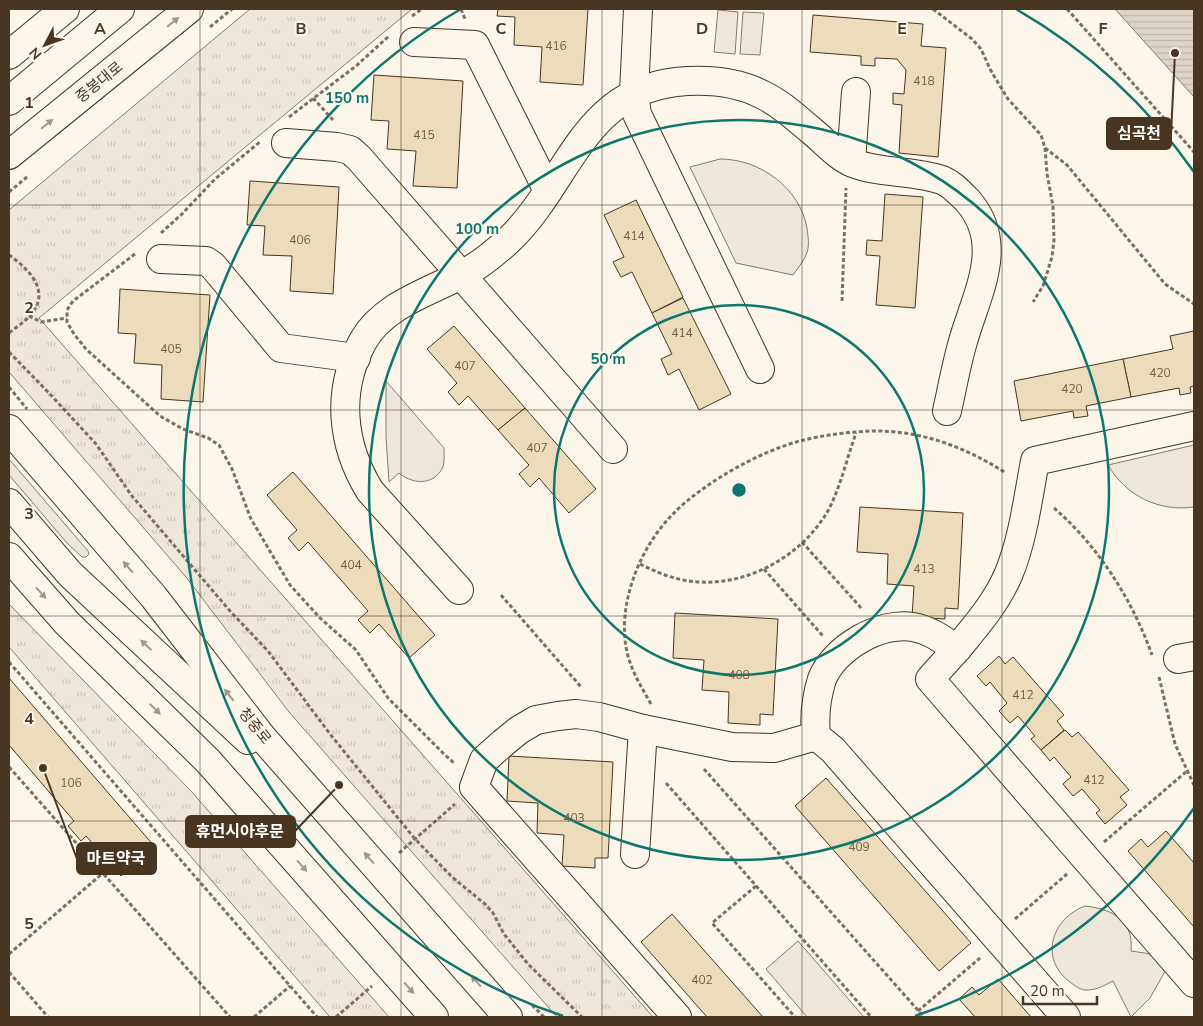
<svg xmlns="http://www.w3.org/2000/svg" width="1203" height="1026" viewBox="0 0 1203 1026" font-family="'Nunito Sans','Noto Sans KR',sans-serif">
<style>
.grass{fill:url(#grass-tufts);stroke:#887966}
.green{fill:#ede6d9;stroke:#887966}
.parking{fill:#ede7d9;stroke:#887966}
.water{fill:url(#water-rules);stroke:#887966}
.building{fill:#ecdcbc;stroke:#4a3520}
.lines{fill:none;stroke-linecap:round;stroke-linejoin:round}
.minor-casing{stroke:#4a3520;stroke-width:30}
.major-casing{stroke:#4a3520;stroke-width:30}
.path{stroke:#7f6f5c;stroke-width:3;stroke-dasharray:4 2.5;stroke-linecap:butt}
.minor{stroke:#fbf6e9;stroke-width:28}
.major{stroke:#fbf6e9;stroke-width:28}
.oneway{fill:#a29684}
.grid{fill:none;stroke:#4a3520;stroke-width:1;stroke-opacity:0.55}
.ring{fill:none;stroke:#0f766e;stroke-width:2.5}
.labels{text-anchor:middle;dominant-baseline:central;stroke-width:4;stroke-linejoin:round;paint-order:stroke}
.number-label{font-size:12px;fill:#725f47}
.street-label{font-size:15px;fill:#4a3520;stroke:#fbf6e9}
.grid-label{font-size:16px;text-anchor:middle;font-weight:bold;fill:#4a3520;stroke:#fbf6e9;stroke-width:4;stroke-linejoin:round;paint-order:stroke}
.centre{fill:#0f766e;stroke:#fbf6e9;stroke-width:2.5}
.ring-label{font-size:15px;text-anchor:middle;font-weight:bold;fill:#0f766e;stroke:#fbf6e9;stroke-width:4;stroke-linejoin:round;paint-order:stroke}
.leader{fill:none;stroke:#4a3520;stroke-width:2}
.callout-dot{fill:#4a3520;stroke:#fbf6e9;stroke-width:2}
.callout{fill:#4a3520;stroke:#4a3520;stroke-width:2}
.callout-label{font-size:16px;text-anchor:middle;font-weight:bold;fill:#fff}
</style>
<defs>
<pattern id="grass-tufts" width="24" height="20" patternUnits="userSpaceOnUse" patternTransform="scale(1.25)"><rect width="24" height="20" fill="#ede6d9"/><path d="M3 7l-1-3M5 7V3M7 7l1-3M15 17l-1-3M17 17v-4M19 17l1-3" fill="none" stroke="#cdc6ba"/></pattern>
<pattern id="water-rules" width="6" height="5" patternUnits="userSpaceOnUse" patternTransform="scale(1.25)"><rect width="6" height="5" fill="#dcd4c6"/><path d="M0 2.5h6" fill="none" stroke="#beb7aa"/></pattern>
</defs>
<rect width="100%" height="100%" fill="#fbf6e9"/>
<!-- grass -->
<g class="grass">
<path d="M250 9H412L39 318 653 1017H557L289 712 186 577 9 372V210Z"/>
<path d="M9 604 191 791 389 1017H330L9 647Z"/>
</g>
<!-- green -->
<g class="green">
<path d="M718 10 738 12 735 54 714 52Z"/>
<path d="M743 12 764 13 760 55 740 54Z"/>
<path d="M720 159C760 159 800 188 807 228 808 236 810 247 806 255 803 262 798 268 793 275L736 263 690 167Z"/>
<path d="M386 381 444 448C444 455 445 463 442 469 432 486 412 484 399 473L389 482 386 437Z"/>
<path d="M1194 445V507C1159 512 1126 496 1108 465Z"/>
<path d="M1085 906C1112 909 1134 920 1131 951L1158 955 1168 966 1150 998 1131 1017 1113 981C1105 985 1097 990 1087 990 1082 991 1075 986 1070 982 1039 959 1051 919 1085 906Z"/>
<path d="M798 941 864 1017H807L766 969Z"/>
</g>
<!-- parking -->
<path class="parking" d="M9 459 88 551 89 554 86 557H82L67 543 9 475Z"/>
<!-- water -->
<path class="water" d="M1115 9H1194V97Z"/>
<!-- building -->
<g class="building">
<path d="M498 9H588L583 85 540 82 542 47 514 45 515 17 497 16Z"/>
<path d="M813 15 923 24 921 46 946 48 938 157 899 153 902 105 893 104V93L904 94 906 70 897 59 875 58V66L861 65V56L810 52Z"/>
<path d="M374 75 463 81 457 188 413 186 416 151 387 149 389 121 371 120Z"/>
<path d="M250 181 339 187 333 294 290 291 292 256 263 255 265 226 247 225Z"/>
<path d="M885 194 923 197 915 308 876 305 880 256 866 255 867 240 882 241Z"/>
<path d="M636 200 683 297 652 313 632 272 621 277 613 262 624 257 604 215Z"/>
<path d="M120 289 210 295 203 402 161 399 162 365 134 363 136 334 118 333Z"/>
<path d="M683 298 731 394 699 410 679 369 668 375 661 359 672 354 652 313Z"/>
<path d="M454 326 525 408 498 430 468 396 459 405 448 392 457 383 427 349Z"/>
<path d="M1194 331V386L1190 387 1191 393 1180 395 1179 388 1131 397 1123 359 1173 349 1170 336Z"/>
<path d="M1123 359 1131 397 1086 406 1088 416 1074 418 1073 411 1021 421 1014 381Z"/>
<path d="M525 408 596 489 569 513 539 478 530 487 519 474 529 465 498 430Z"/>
<path d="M293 472 435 635 409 658 379 624 370 633 358 620 368 611 308 542 299 551 288 538 297 530 267 495Z"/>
<path d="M860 507 963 513 958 609 945 608V619L912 617 914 586 887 584 888 554 857 552Z"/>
<path d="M675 613 778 619 773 715 760 714V725L728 723 729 692 702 690 704 660 673 658Z"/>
<path d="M999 656 1005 664 1013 657 1064 715 1057 721 1064 730 1041 750 1031 739 1035 736 1018 716 1010 723 999 711 1007 703 990 682 986 686 977 676Z"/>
<path d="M9 678 155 847 121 876 86 836 81 841 68 826 74 821 9 745Z"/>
<path d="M1065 730 1072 737 1078 732 1129 790 1120 797 1127 805 1105 824 1096 813 1100 810 1082 789 1073 796 1063 784 1071 777 1054 757 1050 761 1041 750Z"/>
<path d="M509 756 613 762 608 858H595V868L562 866 564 835 537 833 538 803 507 801Z"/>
<path d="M826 778 971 943 939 971 795 806Z"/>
<path d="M1166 831 1194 863V927L1128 851 1141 839 1148 847Z"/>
<path d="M672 914 763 1017H707L641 942Z"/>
<path d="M998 979 1031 1017H975L959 999 972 987 979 995Z"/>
</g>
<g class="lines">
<!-- minor casing -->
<g class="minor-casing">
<g id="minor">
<path d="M638 9 634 93 637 114 760 369"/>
<path d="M414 42 475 45 548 191"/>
<path d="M286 143 337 147 350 150 359 158 613 449"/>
<path d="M851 162 856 92"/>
<path d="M161 259 206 261 213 266 281 348 356 358"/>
<path d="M9 429 153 596 262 737 508 1017"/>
<path d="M9 503 70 574 248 740"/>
<path d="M9 557 67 623 208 761 434 1017"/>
<path d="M459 590 370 491C341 444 336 390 363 341 384 303 434 291 470 270 484 262 497 251 510 239 568 183 582 93 676 82 706 79 736 81 763 95 782 104 797 119 813 132 825 142 838 157 853 163 881 174 913 170 942 180 952 184 960 193 968 201 1007 246 975 296 962 345 956 366 952 389 947 411"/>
<path d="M957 649 930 679 1194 983"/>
<path d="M1178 659 1194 656"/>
<path d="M816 736 833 750 1066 1017"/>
<path d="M635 854 643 729"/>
<path d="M677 1017 474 787 484 760 503 743 519 730 536 720 558 716 576 714 599 717 643 729 732 747 774 748 816 736C814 716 816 698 822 679 834 648 881 621 913 627 930 630 943 640 957 649 976 626 997 602 1009 573 1023 539 1028 498 1035 461L1194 426"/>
</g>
</g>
<!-- major casing -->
<g class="major-casing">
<g id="major">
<path d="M9 55 65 9"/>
<path d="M9 101 120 9"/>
<path d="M9 155 189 9"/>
</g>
</g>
<!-- path -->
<g class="path">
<path d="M461 9 465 19"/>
<path d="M933 9 972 39 981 49 991 71 1008 99 1041 135 1045 148 1047 174 1053 206 1054 240 1052 257 1043 286 1033 302"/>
<path d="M1067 9 1194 152"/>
<path d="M412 16 422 9"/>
<path d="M210 27 232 9"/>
<path d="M313 98 333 120"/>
<path d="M289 117 356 66 389 36"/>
<path d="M1045 148 1067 165 1165 284 1194 304"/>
<path d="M9 192 27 177"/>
<path d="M161 233 182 214 215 179 261 141"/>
<path d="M135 254 73 301 67 310V322L74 334 86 349 160 416 183 429 208 438 219 445 232 469 251 519 290 585 320 618 356 650 388 698 443 753 455 764"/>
<path d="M9 255C26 267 48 287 35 309 29 319 18 326 9 333"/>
<path d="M842 301 846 188"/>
<path d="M29 316 41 322 67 318"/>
<path d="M9 352 49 393 96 444 132 496 230 611 268 651 330 734 415 839 452 877 485 904 493 913 504 934 528 964 582 1017"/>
<path d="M9 387 27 409"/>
<path d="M1054 508C1098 546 1132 599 1152 655"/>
<path d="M802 542 862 609"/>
<path d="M640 564C654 571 668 577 683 580 740 591 801 559 829 509 841 485 847 458 856 433"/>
<path d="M764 569 823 636"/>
<path d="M501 595 582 688"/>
<path d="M9 662 317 1017"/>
<path d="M1159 677 1175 744 1194 785"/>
<path d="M651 704C642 688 633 674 628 656 615 608 639 548 673 514 702 484 760 451 800 441 823 435 848 432 871 431 921 430 965 447 1006 473"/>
<path d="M9 767 230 1017"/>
<path d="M704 769 924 1017"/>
<path d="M666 783 871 1017"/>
<path d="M1104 842 1187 771"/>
<path d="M399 853 455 804"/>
<path d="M756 886 712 923 795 1017"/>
<path d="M1015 919 1067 874"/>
<path d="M9 954 103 873"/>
<path d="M9 972 48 1017"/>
<path d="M532 1005 544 1017"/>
<path d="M918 1011 980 958"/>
<path d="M254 1017 290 986"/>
<path d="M336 1017 372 986"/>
</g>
<!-- minor -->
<use href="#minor" class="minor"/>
<!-- major -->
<use href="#major" class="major"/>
</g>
<!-- one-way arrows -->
<defs><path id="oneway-solid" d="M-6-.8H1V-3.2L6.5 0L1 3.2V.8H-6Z" transform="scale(1.25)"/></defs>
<g class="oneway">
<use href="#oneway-solid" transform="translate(173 22) rotate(-39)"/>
<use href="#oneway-solid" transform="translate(47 124) rotate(-39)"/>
<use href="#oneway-solid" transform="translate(128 567) rotate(-131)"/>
<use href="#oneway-solid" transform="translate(41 593) rotate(48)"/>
<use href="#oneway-solid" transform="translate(146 645) rotate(-137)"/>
<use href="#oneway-solid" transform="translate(229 695) rotate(-128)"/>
<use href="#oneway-solid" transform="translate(155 709) rotate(44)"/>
<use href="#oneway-solid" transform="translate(369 858) rotate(-131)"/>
<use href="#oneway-solid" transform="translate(302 866) rotate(48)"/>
<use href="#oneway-solid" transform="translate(476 981) rotate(-131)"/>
<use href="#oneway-solid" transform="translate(409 988) rotate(49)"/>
</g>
<!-- grid -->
<path class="grid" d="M200 9V1017M401 9V1017M602 9V1017M802 9V1017M1002 9V1017M9 205H1194M9 410H1194M9 616H1194M9 821H1194"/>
<!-- distance rings -->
<g class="ring">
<circle cx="739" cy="490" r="185"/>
<circle cx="739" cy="490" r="370"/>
<path d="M1194 808A555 555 0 0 1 915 1016M563 1016A555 555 0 0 1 461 9M1016 9A555 555 0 0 1 1194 172"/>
</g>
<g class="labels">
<!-- number labels -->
<g class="number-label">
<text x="556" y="46">416</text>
<text x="924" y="81">418</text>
<text x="424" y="135">415</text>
<text x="634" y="236">414</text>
<text x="300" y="240">406</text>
<text x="682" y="333">414</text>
<text x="171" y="349">405</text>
<text x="465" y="366">407</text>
<text x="1160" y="373">420</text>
<text x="1072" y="389">420</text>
<text x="537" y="448">407</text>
<text x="351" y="565">404</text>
<text x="924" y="569">413</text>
<text x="739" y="675">408</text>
<text x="1023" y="695">412</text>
<text x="1094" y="780">412</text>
<text x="71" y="783">106</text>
<text x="574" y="818">403</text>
<text x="859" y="847">409</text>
<text x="702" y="980">402</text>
</g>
<!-- street labels -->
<g class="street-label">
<text transform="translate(99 82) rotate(-39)">중봉대로</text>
<text transform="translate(255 726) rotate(51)">청중로</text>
</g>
</g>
<g class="grid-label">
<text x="100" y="34">A</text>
<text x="301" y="34">B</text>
<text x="501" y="34">C</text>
<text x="702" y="34">D</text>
<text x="902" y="34">E</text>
<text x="1103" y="34">F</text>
<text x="29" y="108">1</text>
<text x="29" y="313">2</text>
<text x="29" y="519">3</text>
<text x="29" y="724">4</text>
<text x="29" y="929">5</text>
</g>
<circle cx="739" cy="490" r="8" class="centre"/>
<g class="ring-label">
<text x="347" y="103">150 m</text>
<text x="477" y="234">100 m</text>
<text x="608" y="364">50 m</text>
</g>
<!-- callouts -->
<path class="leader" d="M1175 53L1171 134M339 785L295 831M43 768L77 859"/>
<g class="callout-dot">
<circle cx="1175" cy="53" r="5"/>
<circle cx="339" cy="785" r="5"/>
<circle cx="43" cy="768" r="5"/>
</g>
<g class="callout">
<rect x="1107" y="118" width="64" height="31" rx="5"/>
<rect x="186" y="816" width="109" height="31" rx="5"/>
<rect x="77" y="843" width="79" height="31" rx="5"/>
</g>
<g class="callout-label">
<text x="1139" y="139">심곡천</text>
<text x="240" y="837">휴먼시아후문</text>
<text x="116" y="864">마트약국</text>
</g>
<!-- border -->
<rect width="1203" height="1026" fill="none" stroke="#4a3520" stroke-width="20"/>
<!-- north arrow -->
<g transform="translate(45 45) rotate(229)" stroke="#fbf6e9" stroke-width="4" paint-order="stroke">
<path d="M0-4L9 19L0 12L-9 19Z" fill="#4a3520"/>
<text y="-8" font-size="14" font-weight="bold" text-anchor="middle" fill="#4a3520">N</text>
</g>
<!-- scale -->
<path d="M1023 996v8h74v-8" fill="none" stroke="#4a3520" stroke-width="2.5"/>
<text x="1030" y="996" font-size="15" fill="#4a3520" stroke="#fbf6e9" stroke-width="4" paint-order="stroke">20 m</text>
</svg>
